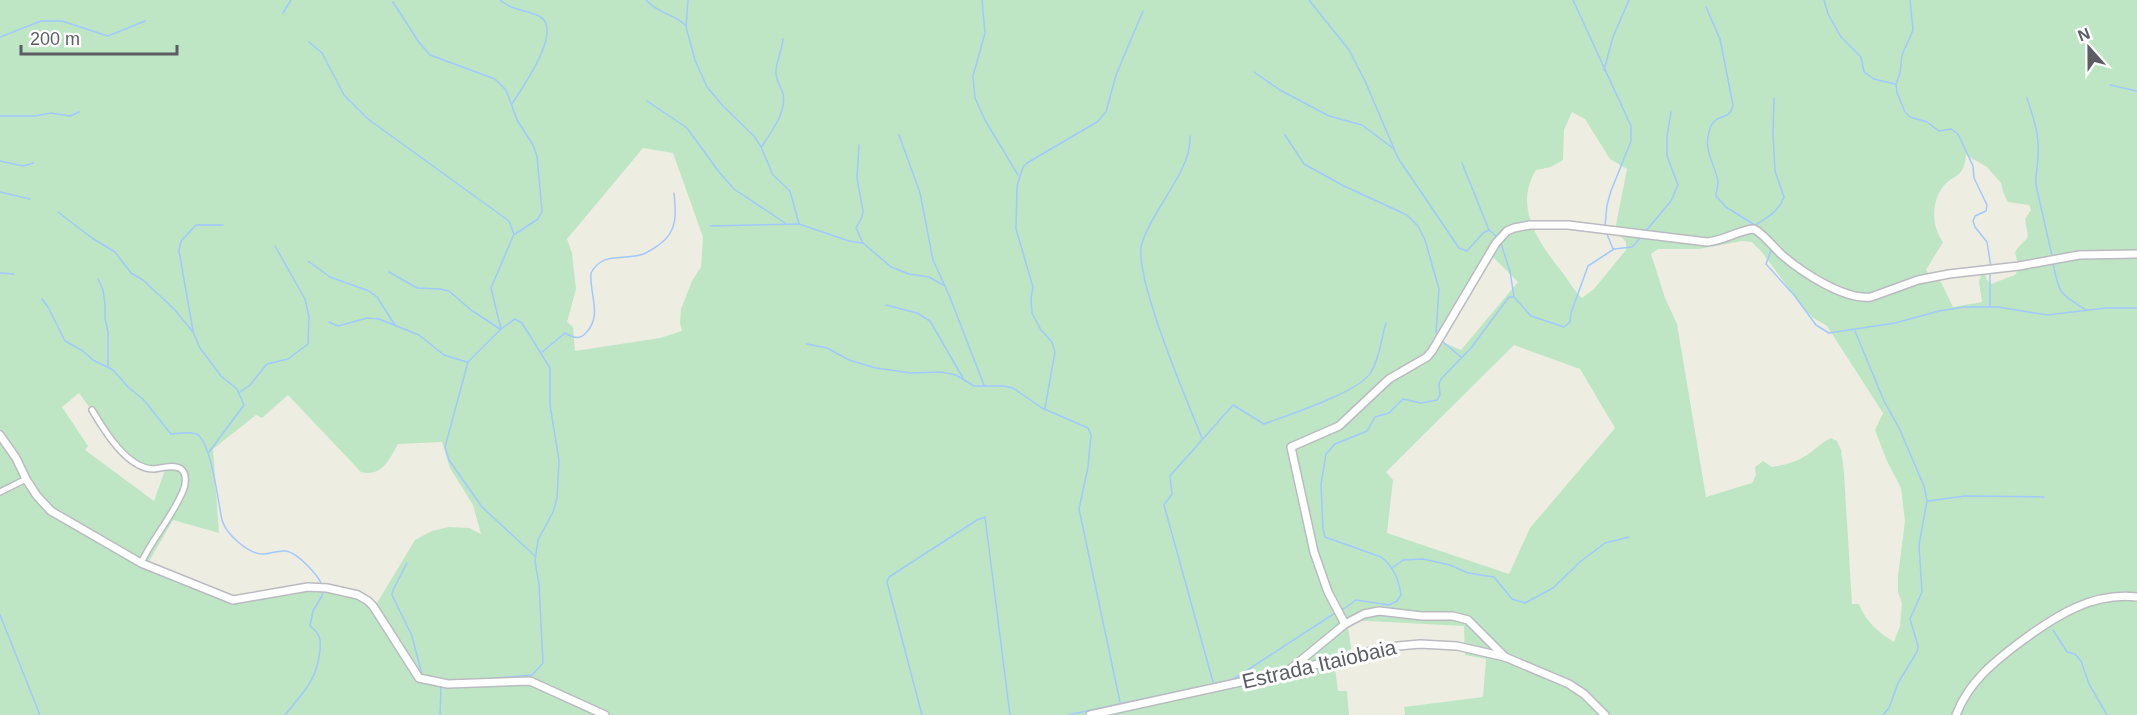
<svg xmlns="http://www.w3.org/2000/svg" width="2137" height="715" viewBox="0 0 2137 715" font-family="Helvetica,sans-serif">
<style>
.green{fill:#bee6c4;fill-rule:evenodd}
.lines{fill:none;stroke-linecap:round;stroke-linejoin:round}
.stream{stroke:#a1c8ff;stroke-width:1.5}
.minor-casing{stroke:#babbc1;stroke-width:8}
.tertiary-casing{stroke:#babbc1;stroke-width:10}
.minor{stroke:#fff;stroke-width:5}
.tertiary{stroke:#fff;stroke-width:7}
.labels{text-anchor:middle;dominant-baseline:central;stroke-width:6;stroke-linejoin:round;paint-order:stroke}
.street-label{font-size:21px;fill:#5b5d63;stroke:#fff}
</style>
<rect width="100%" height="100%" fill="#eeede2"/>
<!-- green -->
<path class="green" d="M0 0H2137V715H1405L1404 707 1483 697 1486 659 1465 655 1464 626 1347 620 1352 655 1345 657V665L1335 668 1338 691H1347L1349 715H0ZM1572 112 1585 119 1610 159 1627 169 1615 230 1626 242V250L1594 289 1582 298C1574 291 1569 281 1562 272 1539 243 1513 207 1536 170L1551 167 1563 160 1564 130ZM643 148 673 153 703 237 701 267 692 281 681 309 680 323 682 331 660 338 575 351 573 327 567 322 576 289 572 253 567 239ZM1966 155 1987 167 2001 183 2003 192 2008 202 2029 205 2031 210 2025 219C2030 246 2029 232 2015 252L2019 268 2015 275 1991 284 1987 280 1983 269 1979 282 1982 302 1953 307 1941 282 1930 276 1926 270 1943 242C1932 228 1931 203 1942 188 1954 172 1963 181 1966 155ZM1742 241 1752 242 1761 251 1802 306 1812 317 1827 326 1883 413 1875 430 1887 461 1901 488 1905 521 1898 576V592L1902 603 1900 626 1894 642C1878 632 1866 622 1859 604H1852L1844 473 1841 450 1837 441 1831 438C1823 442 1818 447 1811 452 1800 461 1786 465 1772 467L1763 461 1755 467 1756 475 1752 483 1706 497 1677 324 1665 298 1651 254 1658 249H1699ZM1486 250 1518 282 1461 350 1440 341ZM1514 345 1580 369 1615 428 1530 528 1509 574 1387 533 1393 480 1386 472ZM79 393 93 412 104 432 121 455 146 468 166 467 154 501 85 450 88 446 62 407ZM288 395 361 472C382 477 389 460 398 444L442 442 450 468 473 505 481 534 469 528 449 527 432 531 415 540 377 603 314 584 234 600 147 565 173 520 219 533 213 449 256 415 262 418Z"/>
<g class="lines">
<!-- stream -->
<g class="stream">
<path d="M500 0C511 10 526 10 539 16 565 29 521 89 512 104"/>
<path d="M646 0C658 14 676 14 686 26"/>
<path d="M688 0 686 27 695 60 707 87 723 106 754 136 761 147 773 175 790 191 799 224"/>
<path d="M982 0 985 33 973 76 975 98 985 120 1018 175"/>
<path d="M1309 0 1349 50 1365 81 1398 158 1459 248 1467 251 1483 233 1489 230"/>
<path d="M1573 0 1631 126V141L1611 191 1607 205 1605 226"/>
<path d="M1824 0 1828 14 1841 37 1861 57 1864 72 1874 79 1895 84"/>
<path d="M1910 0 1913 30 1902 55 1900 73 1896 84 1897 93 1905 112 1910 117 1927 122 1939 131 1951 129 1958 134 1967 153 1973 166 1974 178 1987 205 1986 211 1975 216 1973 221 1975 227 1987 242 1991 267"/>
<path d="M393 2 418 41 430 55 495 79 506 90 517 120 533 145 537 156 542 211 538 219 515 234"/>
<path d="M1706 7 1720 39 1733 105C1730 121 1717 113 1711 126 1701 151 1715 161 1718 182 1718 187 1716 191 1716 196L1726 207 1758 227"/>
<path d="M283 13 291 0"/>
<path d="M0 37 41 21H62L108 36 145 21"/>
<path d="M309 42 322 53 344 95 368 119 509 221 514 234 491 288 501 329"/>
<path d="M1604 70 1613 37 1629 0"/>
<path d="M1254 72 1280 90 1329 116 1362 125 1394 149"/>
<path d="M2110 85 2137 91"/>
<path d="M2027 98C2033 117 2040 136 2038 156 2038 166 2035 175 2036 185L2052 256"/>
<path d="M647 101 687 128 719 172 734 189 785 223"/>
<path d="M0 116H35L51 113 70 116 79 112"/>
<path d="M899 135 920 193 933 260 949 295 984 385"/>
<path d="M1285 135 1304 164 1344 186 1407 215 1418 226 1425 240 1439 289 1436 332 1438 338"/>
<path d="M1190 136C1192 171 1152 209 1142 243 1132 274 1188 403 1202 438"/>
<path d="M859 145 857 178 863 211 862 217 856 228 863 243 891 267 909 274 929 277 943 285"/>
<path d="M762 146C771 132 787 112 783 94 781 87 775 79 776 71 776 63 782 50 783 39"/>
<path d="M0 161 23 166 33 163"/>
<path d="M1462 163 1489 230 1497 237"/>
<path d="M0 192 30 199"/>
<path d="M58 212 92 238 115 252 131 273 143 280 174 309 193 332 200 348 221 376 237 389 244 405 209 452"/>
<path d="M1757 224C1768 217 1779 211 1784 197L1775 171 1773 134 1774 98"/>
<path d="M710 226 799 224 849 241 862 243"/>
<path d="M1645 232 1671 201 1678 185 1667 156V136L1671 112"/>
<path d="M1607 234 1613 249"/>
<path d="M1500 241 1510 271 1514 297 1531 316 1564 327 1570 322 1571 313 1588 266 1614 249 1632 247 1642 236"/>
<path d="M1772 248 1766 264 1794 295 1816 325 1829 333 1895 323 1939 311 1964 307H1998L2047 315 2106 308H2137"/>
<path d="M308 261 330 277 369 291 377 297 395 325"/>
<path d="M2053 263C2059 295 2060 293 2086 310"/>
<path d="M389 272 417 288 440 289 449 291 471 310 500 329"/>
<path d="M0 273 14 274"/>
<path d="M98 279 103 290 105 304V318L108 332V366"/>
<path d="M42 299 48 307 65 341 83 351 93 360 113 370 129 388 143 399 171 434C178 434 192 430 198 435 212 447 218 501 222 520 226 534 248 554 263 554 270 554 278 550 286 551 298 553 318 575 322 585"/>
<path d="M886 305 917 313 930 321 963 378"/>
<path d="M1990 306V272"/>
<path d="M329 322 338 326 367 318 379 319 419 335 444 355 467 362"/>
<path d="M193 331 179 251 181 241 196 225H223"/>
<path d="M1855 331 1884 401 1899 428 1924 486 1927 501 1919 545 1922 592 1910 619 1918 646 1917 652 1898 683 1889 708 1883 715"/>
<path d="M1442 341 1461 357"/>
<path d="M807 344 827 348 849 360 876 368 911 373 941 372 956 375 974 386H1003L1013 388 1042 408 1088 428 1091 435 1088 467 1079 509 1120 702"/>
<path d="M542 352 565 333C574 338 579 340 586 333 603 315 589 294 591 273 602 252 621 260 640 255 648 253 654 248 660 244 678 231 676 213 674 193"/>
<path d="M240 392 250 385 267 364 288 359 308 344 309 317 305 299 275 246"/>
<path d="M1045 408 1055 352 1052 342 1041 330 1032 313 1031 298 1033 287 1016 229 1017 186 1023 167 1027 163 1097 122 1106 112 1116 75 1143 11"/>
<path d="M1928 501 1965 496 2044 497"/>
<path d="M407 563 393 590 392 595 412 636 422 675"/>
<path d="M1392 568 1403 560 1423 559 1450 565 1468 573 1494 577 1512 599 1525 603 1553 588 1581 561 1605 543 1629 537"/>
<path d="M1342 610 1356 600 1389 605 1397 601 1401 595C1399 580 1393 566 1381 557L1325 537 1323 529 1321 484 1326 454 1335 444 1367 431 1375 417 1389 413 1403 399 1421 403 1437 400 1440 395 1439 384 1441 379 1471 348 1509 297H1514"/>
<path d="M0 615 40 715"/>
<path d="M2053 630 2067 652 2075 654 2081 661 2089 684 2107 715"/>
<path d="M485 679 532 675 543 663 539 585 535 561 538 540 553 512 557 498 559 460 550 405V368L522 323 515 319 501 329 468 362 445 447 449 460 482 507 536 557"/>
<path d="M1213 682 1164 505 1172 494 1170 476 1233 405 1264 424C1288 415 1360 392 1371 372 1380 358 1381 339 1386 323"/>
<path d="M285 715C303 692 317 681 320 650 321 638 320 634 310 626L313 611 322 596 323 590"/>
<path d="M440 715 441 687"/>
<path d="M922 715 887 582 889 577 977 520 985 517 1010 715"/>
<path d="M1068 715 1232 680 1335 613"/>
</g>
<!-- minor casing -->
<g class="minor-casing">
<g id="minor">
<path d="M92 410C104 430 127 469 154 469 162 468 174 464 181 469 187 474 186 484 183 491 172 517 153 538 141 563"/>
<path d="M0 492 26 479"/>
</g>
</g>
<!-- tertiary casing -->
<g class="tertiary-casing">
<g id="tertiary">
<path d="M0 435 16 458 26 479 37 496 51 511 141 563 233 600 308 587 327 588 358 595 368 601 373 606 419 678 448 684 530 681 605 715"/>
<path d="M1345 624 1328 592 1314 552 1291 447 1339 426 1389 379 1427 357 1432 351 1496 243 1507 231 1514 228 1530 225H1568L1707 242C1724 241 1738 230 1754 229 1765 235 1773 247 1782 255 1803 273 1844 300 1871 297L1918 280 1949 274 2019 266 2079 255 2137 254"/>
<path d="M1288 671 1345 624 1364 614 1379 611 1422 616H1453L1468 620 1505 657"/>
<path d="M1090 715 1286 672 1387 647 1420 644 1457 646 1505 657 1569 684 1584 694 1605 715"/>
<path d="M1956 715C1969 681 1995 661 2023 640 2057 615 2093 592 2137 597"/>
</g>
</g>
<!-- minor -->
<use href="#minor" class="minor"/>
<!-- tertiary -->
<use href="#tertiary" class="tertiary"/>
</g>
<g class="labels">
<!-- street labels -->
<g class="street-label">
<text transform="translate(1319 664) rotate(-13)">Estrada Itaiobaia</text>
</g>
</g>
<!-- north arrow -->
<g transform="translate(2089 48) rotate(339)" stroke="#ffffff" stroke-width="4.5" paint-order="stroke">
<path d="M0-4.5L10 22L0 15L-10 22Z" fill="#5b5d63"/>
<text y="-9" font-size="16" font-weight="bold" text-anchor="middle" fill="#5b5d63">N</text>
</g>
<!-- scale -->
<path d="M21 45v9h156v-9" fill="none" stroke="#5b5d63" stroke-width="3"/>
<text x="30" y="45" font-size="18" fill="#5b5d63" stroke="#ffffff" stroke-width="4.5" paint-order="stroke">200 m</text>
</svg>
